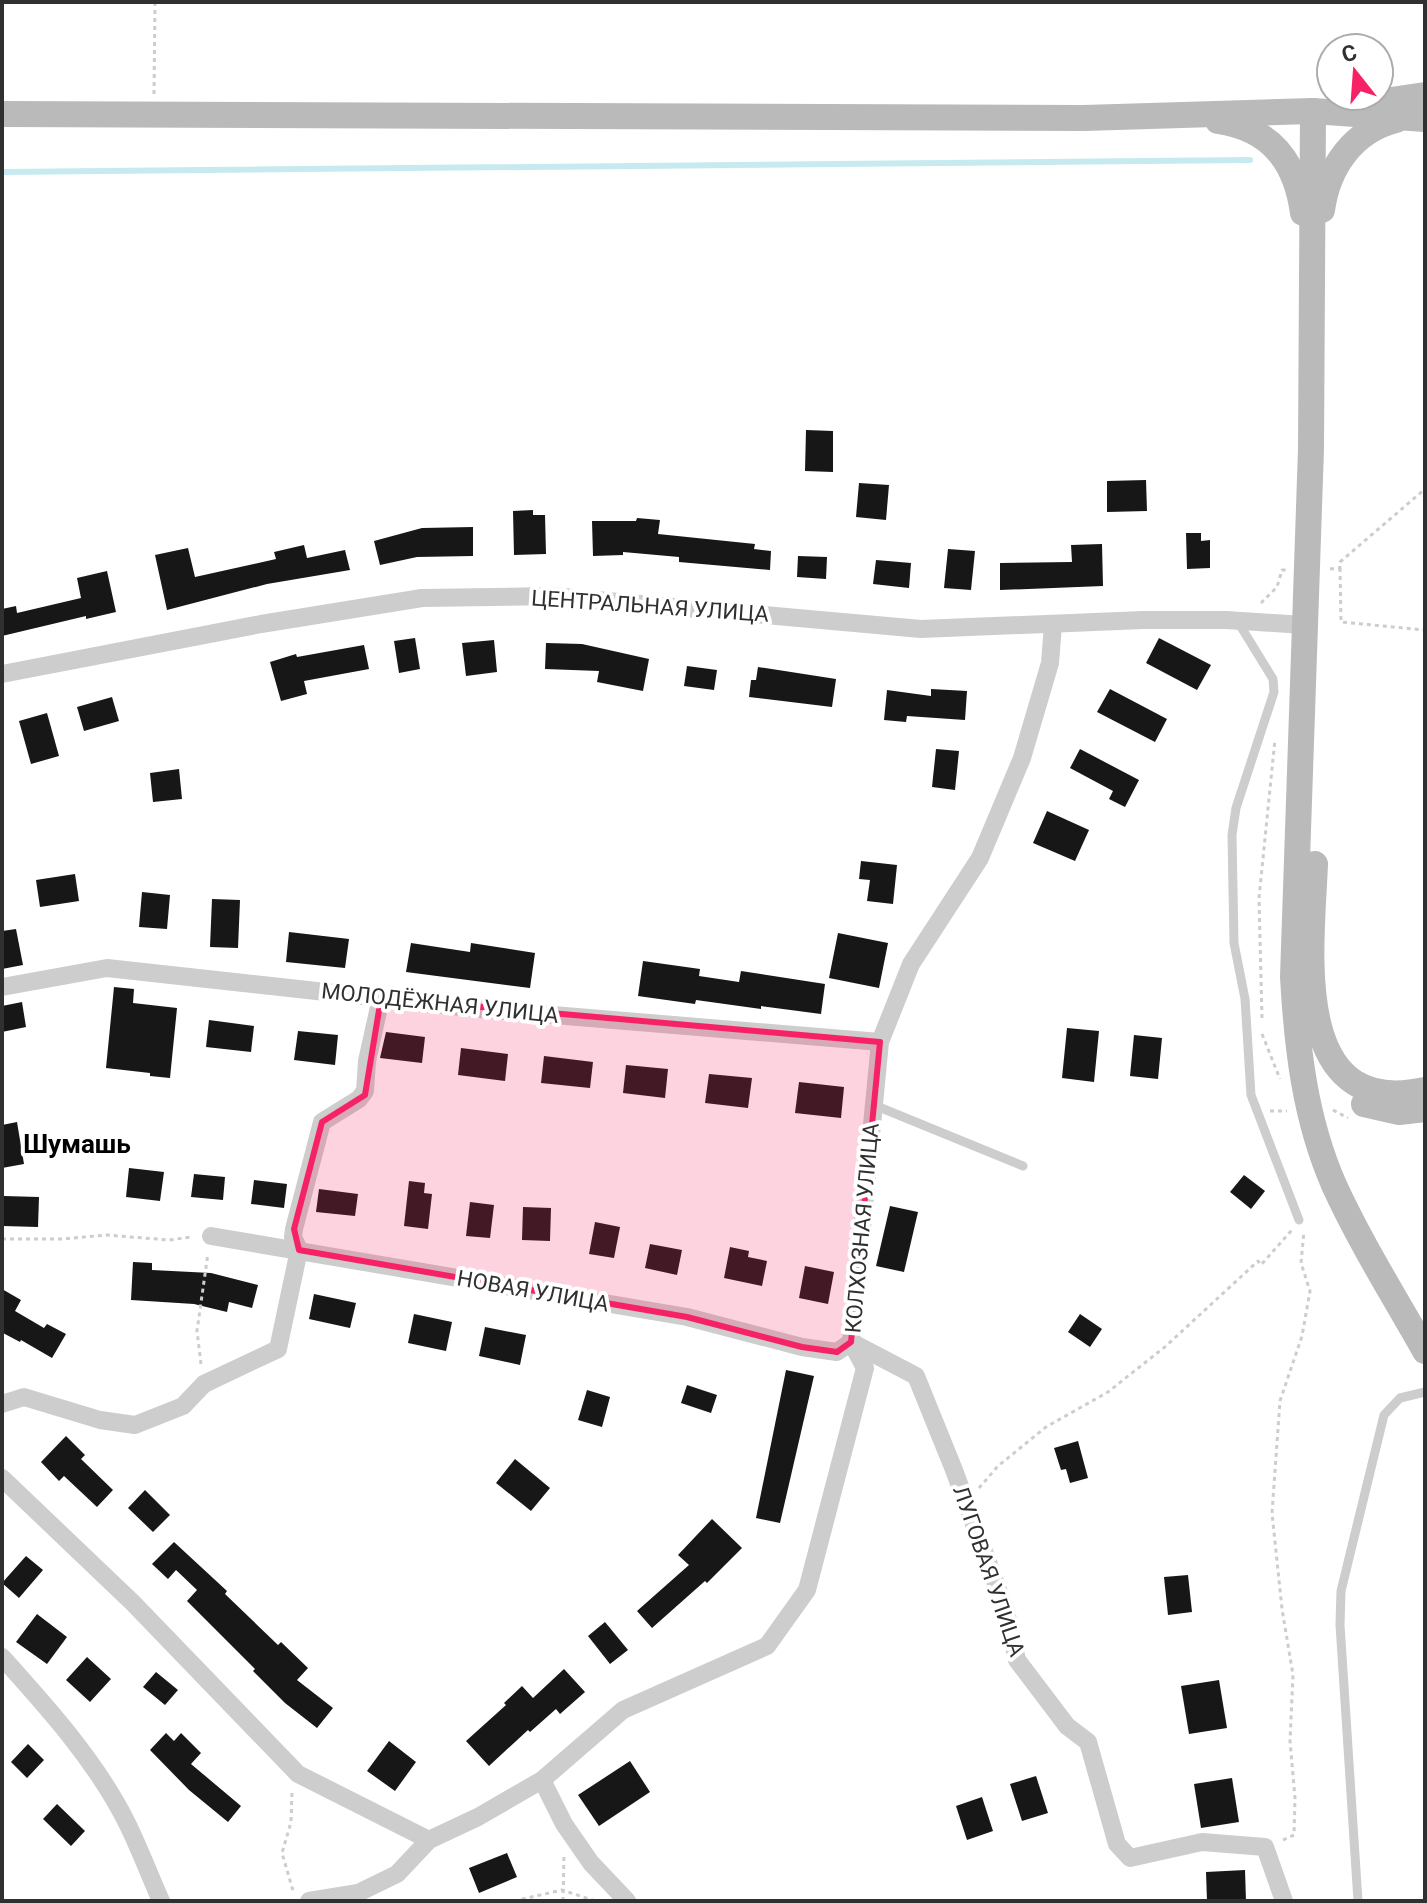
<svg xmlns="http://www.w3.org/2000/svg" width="1427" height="1903" viewBox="0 0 1427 1903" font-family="Roboto,sans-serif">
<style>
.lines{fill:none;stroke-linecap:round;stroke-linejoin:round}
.stream{stroke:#c7eaf0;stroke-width:6}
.building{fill:#171717}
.path{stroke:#cdcdcd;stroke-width:3;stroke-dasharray:4 4;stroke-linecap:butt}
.lane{stroke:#cdcdcd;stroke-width:9}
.street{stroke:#cdcdcd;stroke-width:18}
.secondary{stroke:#bababa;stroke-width:26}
.marked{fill:#f72265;fill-opacity:0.2;stroke:#f72265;stroke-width:6;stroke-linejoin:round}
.labels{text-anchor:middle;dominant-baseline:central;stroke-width:8;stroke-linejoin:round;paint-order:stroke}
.street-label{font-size:22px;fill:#303030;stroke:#fff}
.quarter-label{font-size:26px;font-weight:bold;fill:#000;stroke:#fff}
</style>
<rect width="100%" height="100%" fill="#fff"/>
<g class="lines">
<!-- stream -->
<path class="stream" d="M2 172 1250 160"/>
</g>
<!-- building -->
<g class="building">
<path d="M806 430 833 431V472L805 471Z"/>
<path d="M1146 480 1147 511 1107 512V481Z"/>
<path d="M859 483 889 485 886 520 856 517Z"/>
<path d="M533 510V515H545L546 554 514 555 513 511Z"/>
<path d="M637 518 660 520 658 534 755 544 754 549 771 551 770 570 679 562V557L623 552V555L593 556 592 521H636Z"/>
<path d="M473 527V556L417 557 380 565 374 541 422 528Z"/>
<path d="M1186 533H1201V541L1210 540V568L1187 569Z"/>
<path d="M1102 544 1103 586 1000 590V563L1072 562 1071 545Z"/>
<path d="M304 545 307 558 345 550 350 570 267 584 167 610 155 555 188 548 195 577 276 559 274 552Z"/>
<path d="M948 549 975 551 971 590 944 588Z"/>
<path d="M798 556 827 557 826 579 797 577Z"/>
<path d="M876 560 911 563 909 588 873 584Z"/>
<path d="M107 571 116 612 86 619V616L2 636V609L16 606 17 613 81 598 77 578Z"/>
<path d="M415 638 420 669 399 673 394 641Z"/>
<path d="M1159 638 1211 665 1197 690 1146 663Z"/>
<path d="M494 640 497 672 466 676 462 643Z"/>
<path d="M546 643 582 644 649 659 643 691 597 682 599 671 545 669Z"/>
<path d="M364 645 369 669 304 681 307 694 281 701 270 662 296 654 297 657Z"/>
<path d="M687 666 717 670 714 690 684 686Z"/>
<path d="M758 667 836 679 832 707 749 697 751 680H756Z"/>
<path d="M931 689 967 691 965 720 907 716 906 722 884 720 887 690 931 696Z"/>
<path d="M1110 689 1167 719 1155 742 1097 712Z"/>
<path d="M112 697 119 721 84 731 77 707Z"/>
<path d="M47 713 59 756 31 764 19 721Z"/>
<path d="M936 749 959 751 955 790 932 787Z"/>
<path d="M1080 749 1139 780 1125 807 1109 799 1113 791 1070 768Z"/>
<path d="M179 769 182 799 153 802 150 773Z"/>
<path d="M1047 811 1089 830 1075 861 1033 843Z"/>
<path d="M861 861 897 865 893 904 867 901 870 880 859 879Z"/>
<path d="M75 874 79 901 40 907 36 880Z"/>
<path d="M142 892 170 895 167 929 139 927Z"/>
<path d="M212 899 240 900 238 948 210 947Z"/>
<path d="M16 929 23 965 2 969V931Z"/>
<path d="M289 932 349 939 345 968 286 962Z"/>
<path d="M838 933 888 943 879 988 829 978Z"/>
<path d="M411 943 470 952 471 943 535 953 530 988 406 972Z"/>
<path d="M643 961 700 969 699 976 739 982 741 971 825 984 821 1014 761 1006V1009L696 1000 695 1004 638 996Z"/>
<path d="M114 987 134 989 133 1003 177 1008 170 1078 150 1076V1073L106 1068Z"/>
<path d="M22 1002 26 1027 2 1032V1006Z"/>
<path d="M209 1020 254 1026 251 1052 206 1047Z"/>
<path d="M1067 1028 1099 1031 1094 1082 1062 1078Z"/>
<path d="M298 1031 338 1035 335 1065 294 1060Z"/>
<path d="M386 1032 425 1037 422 1063 380 1058Z"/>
<path d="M1134 1035 1162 1038 1158 1079 1130 1076Z"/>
<path d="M461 1048 508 1054 505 1081 458 1075Z"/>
<path d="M544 1056 593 1062 590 1088 541 1083Z"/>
<path d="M626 1065 668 1069 665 1098 623 1093Z"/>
<path d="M709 1074 752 1078 748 1108 705 1103Z"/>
<path d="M799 1082 844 1087 841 1118 795 1113Z"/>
<path d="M17 1122 24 1164 2 1168V1125Z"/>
<path d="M129 1168 164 1172 160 1201 126 1197Z"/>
<path d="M194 1174 225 1177 223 1200 191 1197Z"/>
<path d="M1244 1175 1265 1191 1251 1209 1230 1192Z"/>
<path d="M254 1180 287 1184 284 1208 251 1204Z"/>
<path d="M409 1181 425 1183 424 1193 432 1194 428 1229 404 1226Z"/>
<path d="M319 1189 358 1194 355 1216 316 1212Z"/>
<path d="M4 1196 39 1197 38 1227 3 1226Z"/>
<path d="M470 1202 494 1205 490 1238 466 1236Z"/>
<path d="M890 1206 918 1212 904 1272 876 1266Z"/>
<path d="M523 1207 551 1208 550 1241 522 1240Z"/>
<path d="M595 1222 620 1227 614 1258 589 1254Z"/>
<path d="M650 1244 682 1250 677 1275 645 1268Z"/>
<path d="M730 1247 749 1251 748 1257 767 1261 762 1286 724 1278Z"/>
<path d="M133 1262 152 1263V1270L211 1273 258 1285 252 1308 229 1302 227 1312 194 1304 131 1300Z"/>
<path d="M805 1266 834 1272 828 1304 799 1298Z"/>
<path d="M2 1289 21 1300 15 1311 44 1328 47 1324 66 1334 52 1358 21 1340 20 1342 3 1333 2 1335Z"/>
<path d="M314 1294 356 1303 350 1328 309 1319Z"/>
<path d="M414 1314 452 1322 446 1351 408 1343Z"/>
<path d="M1080 1314 1102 1329 1090 1347 1068 1332Z"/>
<path d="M485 1327 526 1335 520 1365 479 1356Z"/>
<path d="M786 1370 814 1376 780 1523 756 1518Z"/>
<path d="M687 1385 717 1395 711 1413 681 1403Z"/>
<path d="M587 1390 610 1397 602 1427 578 1420Z"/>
<path d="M66 1436 85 1455 81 1459 113 1490 97 1507 64 1476 59 1481 41 1462Z"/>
<path d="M1078 1441 1088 1478 1070 1483 1066 1469 1061 1470 1054 1448Z"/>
<path d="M515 1459 550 1488 531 1511 496 1483Z"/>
<path d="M145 1490 170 1515 153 1532 128 1508Z"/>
<path d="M712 1519 742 1548 707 1583 705 1581 652 1628 637 1611 689 1565 678 1555Z"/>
<path d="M174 1542 227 1591 225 1594 278 1645 281 1642 308 1668 297 1680 333 1708 317 1728 285 1703 253 1671 255 1669 187 1601 197 1590 176 1570 168 1579 152 1564Z"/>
<path d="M26 1556 43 1570 19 1598 2 1583Z"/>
<path d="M1188 1575 1192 1612 1168 1615 1164 1577Z"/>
<path d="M37 1614 67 1637 47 1664 16 1642Z"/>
<path d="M605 1622 628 1650 610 1664 588 1636Z"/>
<path d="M87 1657 111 1679 90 1702 66 1680Z"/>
<path d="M564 1669 585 1692 560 1714 556 1709 530 1732 528 1730 489 1766 466 1741 506 1705 504 1703 522 1686 533 1698Z"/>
<path d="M156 1672 178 1690 165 1705 143 1687Z"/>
<path d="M1219 1680 1227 1728 1189 1734 1181 1686Z"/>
<path d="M166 1733 174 1741 181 1733 201 1753 191 1764 241 1806 228 1822 189 1790 150 1750Z"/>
<path d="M389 1741 416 1762 395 1791 367 1771Z"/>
<path d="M28 1744 44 1760 27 1778 11 1762Z"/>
<path d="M630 1761 650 1792 599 1826 578 1795Z"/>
<path d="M1036 1776 1048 1813 1022 1821 1010 1784Z"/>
<path d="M1232 1778 1239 1822 1201 1828 1194 1784Z"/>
<path d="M982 1797 993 1831 967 1840 956 1806Z"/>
<path d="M57 1804 85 1831 71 1846 43 1819Z"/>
<path d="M507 1853 517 1877 479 1893 469 1868Z"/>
<path d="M1245 1870 1246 1901H1207L1206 1872Z"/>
</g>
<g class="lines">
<!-- path -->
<g class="path">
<path d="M154 94 155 2"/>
<path d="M1340 568 1341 622 1425 630"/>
<path d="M1330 569 1340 568V562L1425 489"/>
<path d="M1261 603 1277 587 1282 570H1286"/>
<path d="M1262 1018 1259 898 1275 739"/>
<path d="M1262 1034 1280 1079"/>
<path d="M1333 1110 1348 1118"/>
<path d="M1270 1111H1287"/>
<path d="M2 1239H63L106 1235 169 1240 192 1237"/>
<path d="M201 1364 197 1331 208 1253"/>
<path d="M979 1488 998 1466 1046 1427 1108 1392 1166 1346 1258 1261 1261 1265 1292 1230"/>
<path d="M292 1793 291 1822 282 1853 294 1894"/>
<path d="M1283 1840 1294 1835 1295 1798 1290 1741 1293 1675 1282 1609 1272 1513 1280 1401 1302 1336 1310 1291 1301 1263 1304 1231"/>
<path d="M514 1901 562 1890 595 1901"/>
<path d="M563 1901 564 1855"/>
</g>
<!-- lane -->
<g class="lane">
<path d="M1238 622 1273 679 1274 692 1236 808 1232 835 1234 943 1245 999 1251 1095 1299 1220"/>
<path d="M874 1105 1023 1166"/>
<path d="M1358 1901 1340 1625 1341 1591 1384 1415 1400 1398 1425 1392"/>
</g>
<!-- street -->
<g class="street">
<path d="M2 674 261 624 422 598 552 596 921 629 1143 620H1226L1304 625"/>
<path d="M2 987 107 968 480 1009 880 1042"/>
<path d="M211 1236 687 1317 802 1347 837 1352 851 1342 916 1376 954 1470 1006 1611 1017 1660 1067 1726 1088 1742 1117 1844 1130 1858 1202 1842 1265 1847 1284 1901"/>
<path d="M2 1404 24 1397 100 1420 135 1425 183 1406 204 1384 278 1349 299 1250 293 1237 294 1229 322 1122 359 1099 365 1091 367 1061 381 998"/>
<path d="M2 1478 133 1603 298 1774 429 1840"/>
<path d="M2 1657C47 1707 95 1760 126 1821 139 1847 149 1874 161 1901"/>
<path d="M542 1780 564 1824 591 1863 627 1901"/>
<path d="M309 1901 358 1893 397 1874 429 1840 478 1817 542 1780 623 1710 767 1646 807 1590 865 1368 851 1342 880 1042 911 964 980 858 1022 758 1050 663 1053 625"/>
</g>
<!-- secondary -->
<g class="secondary">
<path d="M1364 104 1425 95"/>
<path d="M1313 111 1311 449 1293 977C1297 1048 1305 1119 1334 1185 1360 1242 1394 1296 1425 1351"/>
<path d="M2 114 1084 118 1313 111 1425 119"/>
<path d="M1218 121C1271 129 1296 161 1303 213"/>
<path d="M1322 210C1328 167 1353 131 1396 120"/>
<path d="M1315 864C1312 945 1287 1120 1425 1090"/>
<path d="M1364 1104 1399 1112 1425 1109"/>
</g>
</g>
<!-- marked area -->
<path class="marked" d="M381 998 880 1042 851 1342 837 1352 802 1347 687 1317 299 1250 294 1229 322 1122 365 1095Z"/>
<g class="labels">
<!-- street labels -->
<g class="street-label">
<text transform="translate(650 606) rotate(4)">ЦЕНТРАЛЬНАЯ УЛИЦА</text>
<text transform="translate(440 1003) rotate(6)">МОЛОДЁЖНАЯ УЛИЦА</text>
<text transform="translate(862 1228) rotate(-85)">КОЛХОЗНАЯ УЛИЦА</text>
<text transform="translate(533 1291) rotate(10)">НОВАЯ УЛИЦА</text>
<text transform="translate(989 1571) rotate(71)">ЛУГОВАЯ УЛИЦА</text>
</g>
<!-- quarter labels -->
<g class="quarter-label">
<text x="77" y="1144">Шумашь</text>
</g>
</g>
<!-- border -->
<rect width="1427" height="1903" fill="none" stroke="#303030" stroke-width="8"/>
<!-- north arrow -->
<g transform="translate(1355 72) rotate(343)"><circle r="38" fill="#ffffff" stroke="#acacac" stroke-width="2"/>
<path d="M0-6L14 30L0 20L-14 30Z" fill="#f72265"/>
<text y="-12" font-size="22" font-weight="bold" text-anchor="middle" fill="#303030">С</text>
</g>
</svg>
